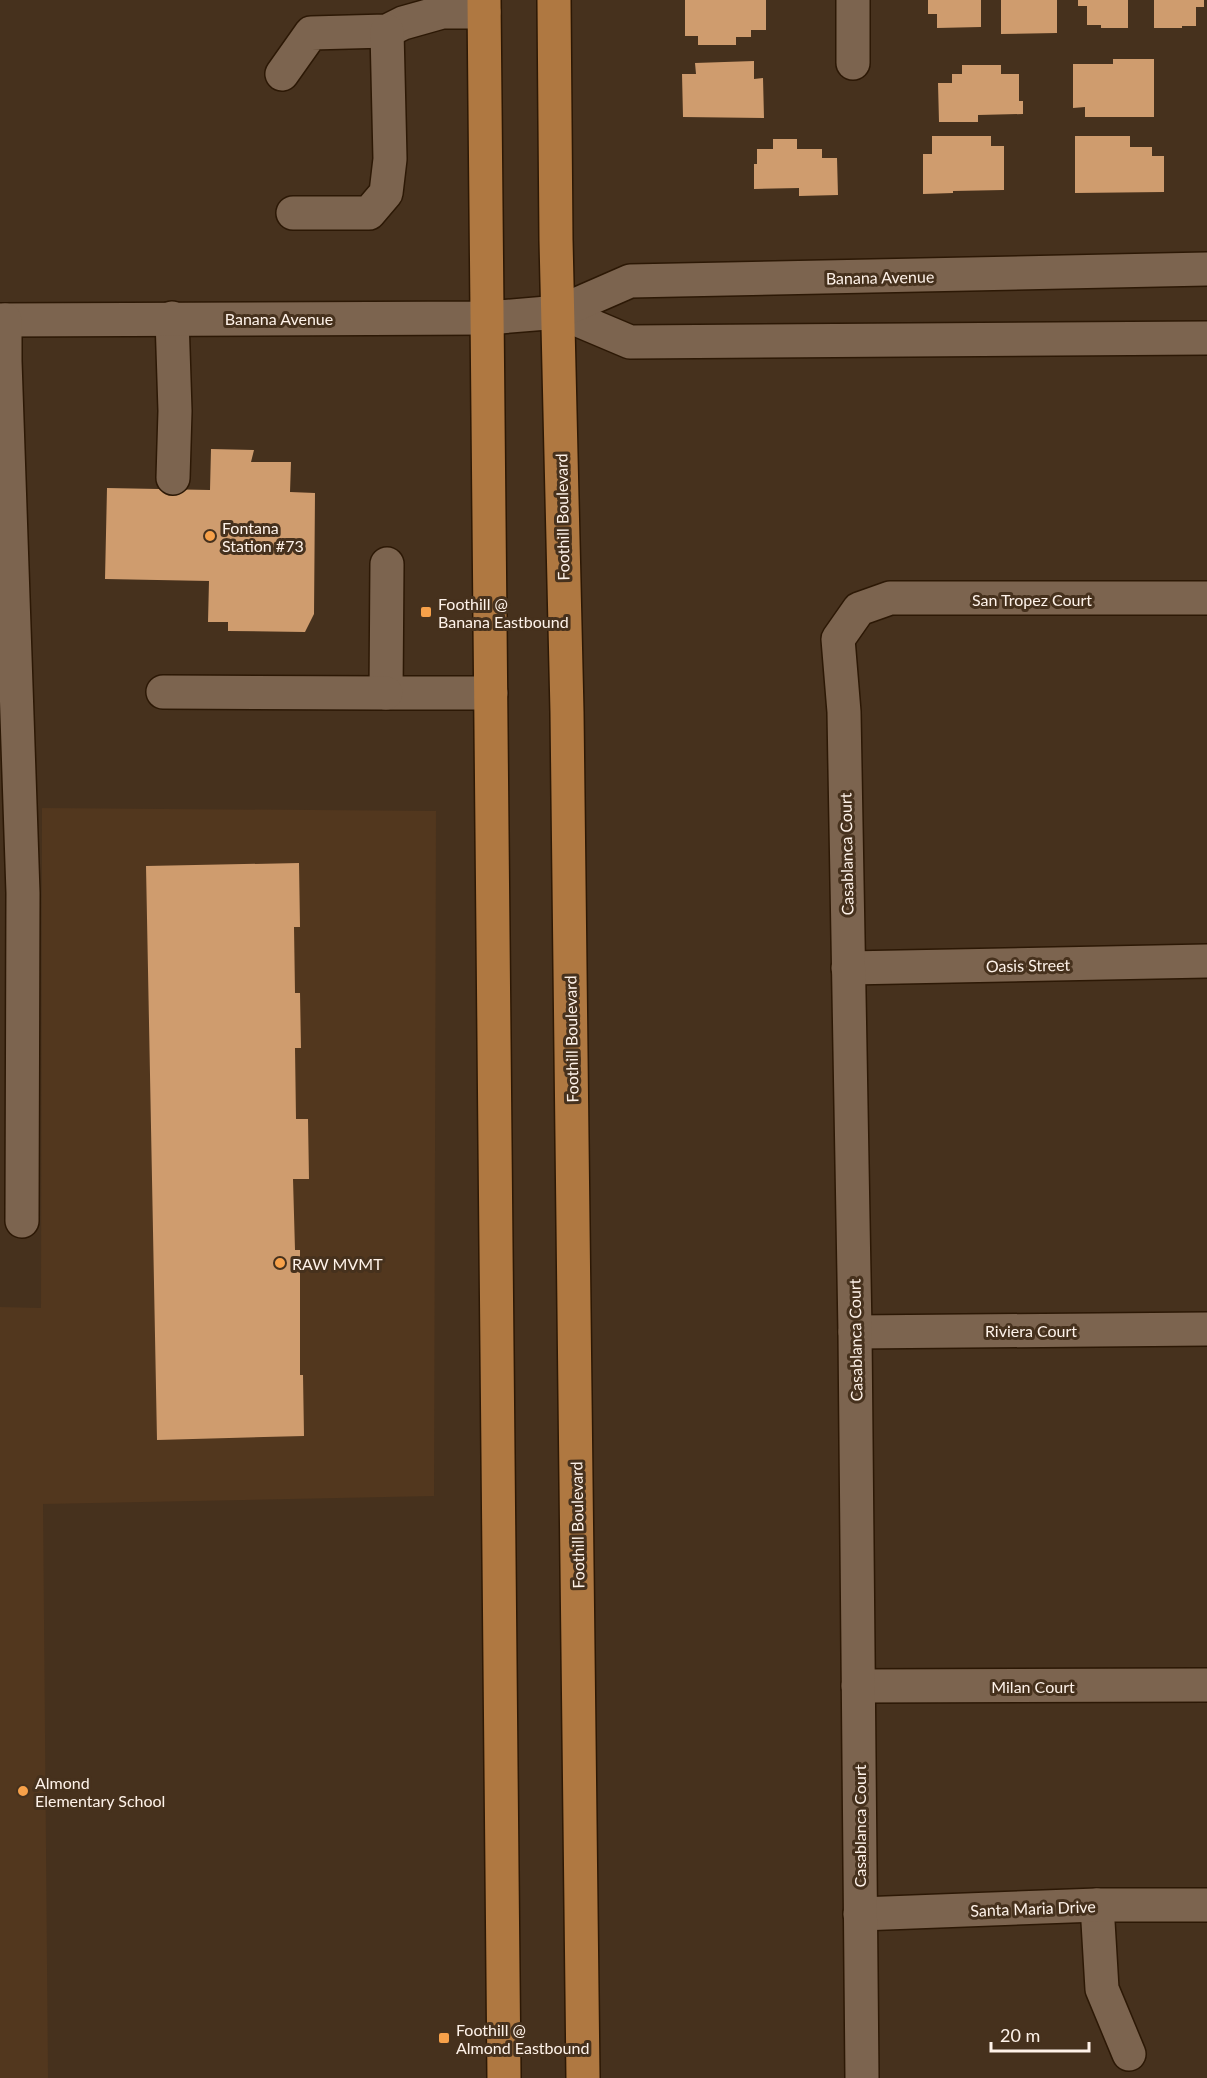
<svg xmlns="http://www.w3.org/2000/svg" width="1207" height="2078" viewBox="0 0 1207 2078" font-family="Lato,sans-serif">
<style>
.built{fill:#52371e}
.building{fill:#cf9c6e}
.lines{fill:none;stroke-linecap:round;stroke-linejoin:round}
.minor-casing{stroke:#2c1805;stroke-width:36}
.major-casing{stroke:#2c1805;stroke-width:36}
.minor{stroke:#7c644f;stroke-width:33}
.major{stroke:#af7841;stroke-width:33}
.poi-dot{fill:#f7a14a;stroke:#46311d;stroke-width:2}
.labels{text-anchor:middle;dominant-baseline:central;stroke-width:6;stroke-linejoin:round;paint-order:stroke}
.street-label{font-size:16px;fill:#fef2e9;stroke:#46311d}
.poi-label{font-size:16px;fill:#fef2e9;stroke:#46311d;text-anchor:start}
</style>
<rect width="100%" height="100%" fill="#46311d"/>
<!-- built -->
<path class="built" d="M42 808 436 811 434 1496 43 1504 48 2078H0V1307L41 1308Z"/>
<!-- building -->
<g class="building">
<path d="M685 0H766V30H751V37H736V45H698V36H685Z"/>
<path d="M928 0H981V27L937 28V14H928Z"/>
<path d="M1001 0H1057V33L1001 34Z"/>
<path d="M1078 0H1128V28H1101V25H1087V6H1078Z"/>
<path d="M1154 0H1204V7H1196V26H1182V28H1154Z"/>
<path d="M1113 59H1154V117H1085V107L1073 108V64H1113Z"/>
<path d="M754 61V79L763 78 764 118 683 117 682 74H696L695 63Z"/>
<path d="M962 65H1001V74H1019V101H1023V114L978 115V122H939L938 83H952V74H962Z"/>
<path d="M932 136H991V146H1004V190L953 191V193L923 194V154H932Z"/>
<path d="M1075 136H1130V147H1152V156H1164V192L1075 193Z"/>
<path d="M773 139H797V149H822V158H837L838 195 799 196V188L754 189V164H757V149H773Z"/>
<path d="M211 449 254 450 251 462H291L290 492 315 493 314 614 305 632 228 631V622H208L209 581 105 579 107 488 210 490Z"/>
<path d="M299 863 300 927H294L295 993H300L301 1048H295L296 1119H308L309 1179H293L295 1250H300V1375H303L304 1436 157 1440 146 866Z"/>
</g>
<g class="lines">
<!-- minor casing -->
<g class="minor-casing">
<g id="minor">
<path d="M853 0V63"/>
<path d="M282 74 311 33 387 31 403 23 442 12H484"/>
<path d="M293 213H369L386 193 390 159 387 31"/>
<path d="M559 312 630 342 1207 338"/>
<path d="M172 318 175 411 173 478"/>
<path d="M0 320 487 318 559 312 630 281 1207 269"/>
<path d="M5 320V361L23 893 22 1221"/>
<path d="M387 564 386 693H491"/>
<path d="M163 692 386 693"/>
<path d="M848 968 1207 961"/>
<path d="M855 1332 1207 1329"/>
<path d="M858 1686 1207 1685"/>
<path d="M1097 1905 1102 1989 1129 2054"/>
<path d="M860 1914 1097 1905H1207"/>
<path d="M862 2078 855 1332 844 712 838 639 859 609 890 598H1207"/>
</g>
</g>
<!-- major casing -->
<g class="major-casing">
<g id="major">
<path d="M484 0 504 2078"/>
<path d="M554 0 556 240 567 712 583 2078"/>
</g>
</g>
<!-- minor -->
<use href="#minor" class="minor"/>
<!-- major -->
<use href="#major" class="major"/>
</g>
<!-- markers -->
<g class="poi-dot">
<circle cx="210" cy="536" r="6"/>
<rect x="420" y="606" width="12" height="12" rx="3"/>
<circle cx="280" cy="1263" r="6"/>
<circle cx="23" cy="1791" r="6"/>
<rect x="438" y="2032" width="12" height="12" rx="3"/>
</g>
<g class="labels">
<!-- street labels -->
<g class="street-label">
<text transform="translate(880 277) rotate(-1)">Banana Avenue</text>
<text x="279" y="318">Banana Avenue</text>
<text transform="translate(562 517) rotate(-91)">Foothill Boulevard</text>
<text x="1032" y="599">San Tropez Court</text>
<text transform="translate(846 854) rotate(-91)">Casablanca Court</text>
<text transform="translate(1028 965) rotate(-1)">Oasis Street</text>
<text transform="translate(571 1039) rotate(-91)">Foothill Boulevard</text>
<text x="1031" y="1330">Riviera Court</text>
<text transform="translate(855 1340) rotate(-91)">Casablanca Court</text>
<text transform="translate(577 1525) rotate(-91)">Foothill Boulevard</text>
<text x="1033" y="1686">Milan Court</text>
<text transform="translate(859 1826) rotate(-90)">Casablanca Court</text>
<text transform="translate(1033 1908) rotate(-2)">Santa Maria Drive</text>
</g>
<!-- poi labels -->
<g class="poi-label">
<text x="222" y="527">Fontana<tspan x="222" dy="18">Station #73</tspan></text>
<text x="438" y="603">Foothill @<tspan x="438" dy="18">Banana Eastbound</tspan></text>
<text x="292" y="1263">RAW MVMT</text>
<text x="35" y="1782">Almond<tspan x="35" dy="18">Elementary School</tspan></text>
<text x="456" y="2029">Foothill @<tspan x="456" dy="18">Almond Eastbound</tspan></text>
</g>
</g>
<!-- scale -->
<path d="M991 2042v9h98v-9" fill="none" stroke="#fef2e9" stroke-width="3"/>
<text x="1000" y="2042" font-size="18" fill="#fef2e9" stroke="#46311d" stroke-width="4.5" paint-order="stroke">20 m</text>
</svg>
